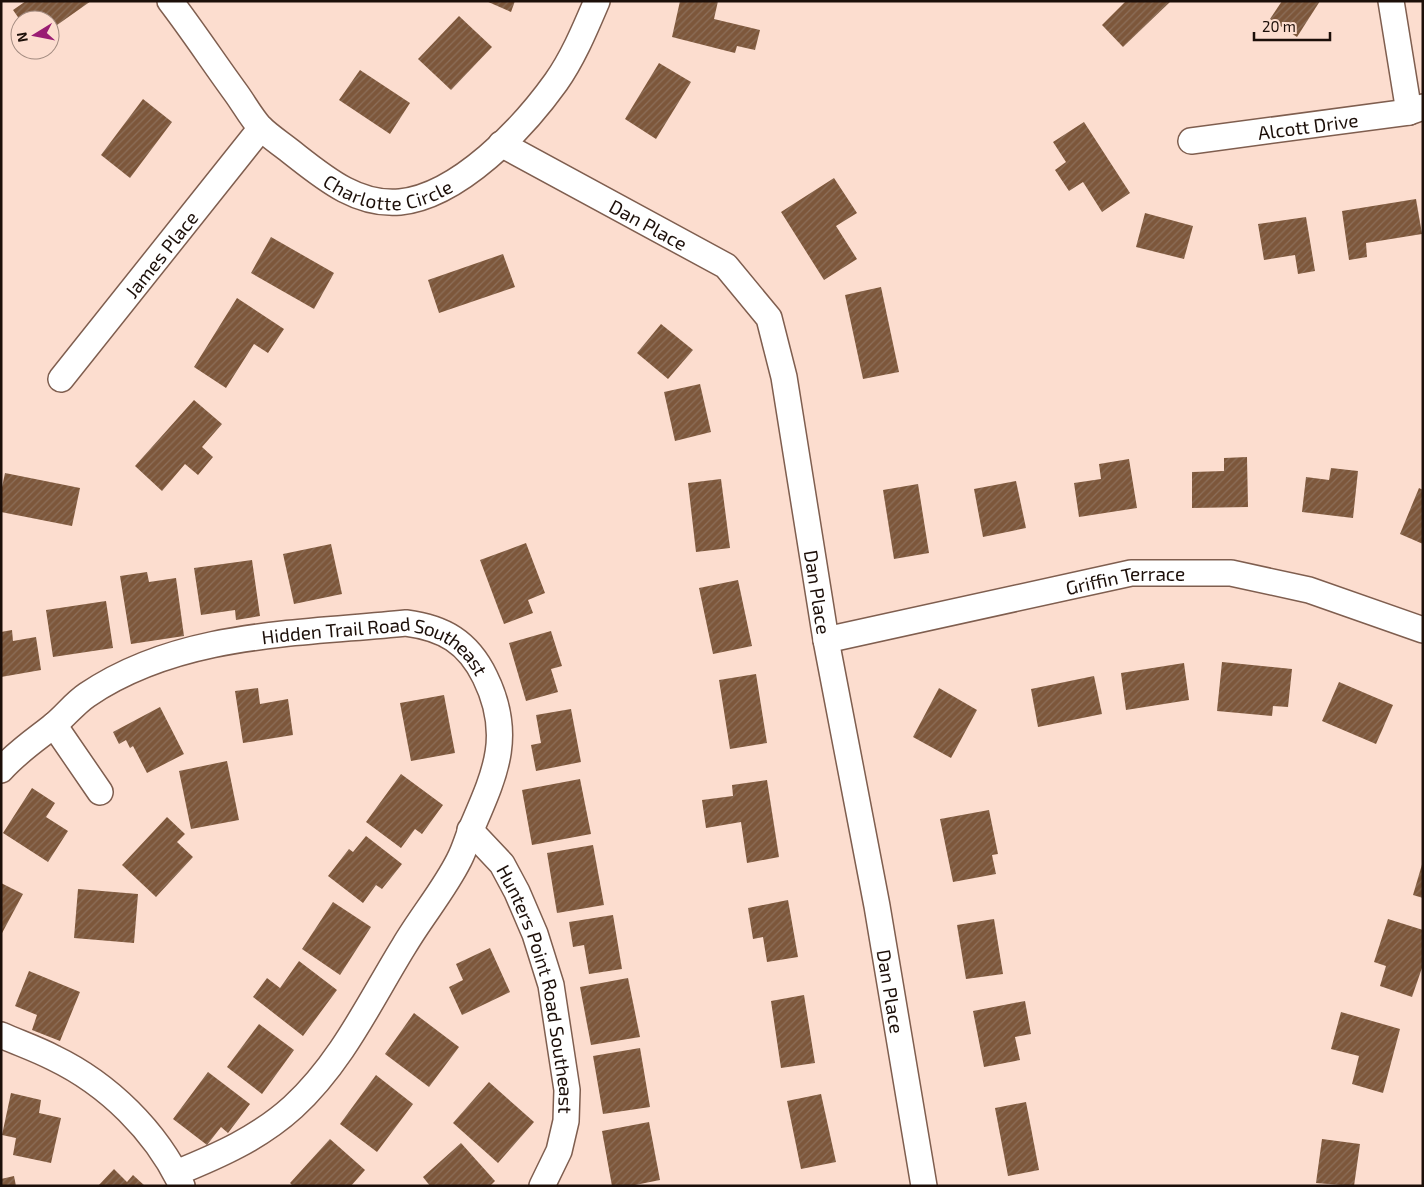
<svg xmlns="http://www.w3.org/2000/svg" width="1424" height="1187" viewBox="0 0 1424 1187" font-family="'Exo 2',sans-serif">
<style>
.building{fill:url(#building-hatch)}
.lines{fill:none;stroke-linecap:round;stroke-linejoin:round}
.minor-casing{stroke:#7f5e4f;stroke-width:28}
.minor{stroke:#fff;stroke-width:25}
.labels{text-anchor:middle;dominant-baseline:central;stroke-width:5;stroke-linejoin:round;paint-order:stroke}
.street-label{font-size:19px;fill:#1c0f09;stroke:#fcddcf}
</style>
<defs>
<pattern id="building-hatch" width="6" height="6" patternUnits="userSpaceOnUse" patternTransform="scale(1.25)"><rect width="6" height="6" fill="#7d573b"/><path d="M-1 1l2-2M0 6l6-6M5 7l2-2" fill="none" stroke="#8c6f5a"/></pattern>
</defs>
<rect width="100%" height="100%" fill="#fcddcf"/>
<!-- building -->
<g class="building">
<path d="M26 1H91L50 30V20H20L13 10Z"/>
<path d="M486 1H515L511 12Z"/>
<path d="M680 1H718L714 19 760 30 755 50 737 46 735 53 672 37Z"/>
<path d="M1126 1H1171L1123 47 1102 25Z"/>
<path d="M1282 1H1320L1297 37 1270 19Z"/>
<path d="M459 16 492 47 451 90 418 59Z"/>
<path d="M659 63 691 82 656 139 625 119Z"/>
<path d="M360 70 410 103 390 134 339 100Z"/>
<path d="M143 99 172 122 130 178 101 155Z"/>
<path d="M1084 122 1130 193 1102 212 1083 182 1069 191 1055 170 1066 162 1053 142Z"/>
<path d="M834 178 857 213 836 226 857 259 824 280 781 212Z"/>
<path d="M1416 199 1422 234 1366 243 1367 257 1349 260 1342 211Z"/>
<path d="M1145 213 1193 226 1184 259 1136 247Z"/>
<path d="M1306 217 1315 271 1298 274 1295 255 1264 260 1258 224Z"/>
<path d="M271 237 334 273 314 309 251 273Z"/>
<path d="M503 254 515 287 439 313 428 280Z"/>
<path d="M881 287 899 372 863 379 845 295Z"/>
<path d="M237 298 284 329 268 353 254 344 226 388 194 367Z"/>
<path d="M661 324 693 350 668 379 637 353Z"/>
<path d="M700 384 711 432 675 441 664 392Z"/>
<path d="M194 400 222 424 202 447 213 457 198 475 185 464 162 491 135 466Z"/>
<path d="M1247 457 1248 507 1192 508V472L1224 471V458Z"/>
<path d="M1129 459 1137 508 1079 517 1074 483 1101 479 1099 464Z"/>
<path d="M1331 468 1358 471 1353 518 1302 512 1306 477 1329 480Z"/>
<path d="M5 473 80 488 72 526 1 512V492Z"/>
<path d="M721 479 730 548 696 552 688 483Z"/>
<path d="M1016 481 1026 528 983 537 974 489Z"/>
<path d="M918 484 929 553 894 559 883 490Z"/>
<path d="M1419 488 1423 490V544L1400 534Z"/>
<path d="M526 543 545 593 528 600 533 613 504 624 480 560Z"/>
<path d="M331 544 342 594 294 604 283 554Z"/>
<path d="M252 560 260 616 236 620 235 610 201 615 194 568Z"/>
<path d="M147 572 149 582 176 578 184 636 131 644 120 576Z"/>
<path d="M738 580 752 646 713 654 699 588Z"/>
<path d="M106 601 113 648 53 657 46 610Z"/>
<path d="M12 630 13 641 36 637 41 670 1 677V632Z"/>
<path d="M551 631 562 666 551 669 558 692 526 701 509 643Z"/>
<path d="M1222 662 1292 669 1288 707 1273 706 1272 716 1217 711Z"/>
<path d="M1184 663 1189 700 1126 710 1121 673Z"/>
<path d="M756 674 767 743 730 749 719 680Z"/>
<path d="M1094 676 1102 714 1038 727 1031 689Z"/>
<path d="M1339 682 1393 705 1376 744 1322 721Z"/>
<path d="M258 688 260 704 288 699 293 735 243 743 235 691Z"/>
<path d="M939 688 977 710 951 758 913 737Z"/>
<path d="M444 695 455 753 411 761 400 703Z"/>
<path d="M160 707 184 754 147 773 133 746 130 748 126 740 119 744 113 732Z"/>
<path d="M571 709 581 762 536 771 531 745 541 743 536 715Z"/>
<path d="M227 761 239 820 191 829 179 771Z"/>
<path d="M401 774 443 805 422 834 415 829 401 848 366 822Z"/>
<path d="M580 779 591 834 532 845 522 790Z"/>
<path d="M767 780 779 857 747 863 741 822 706 828 702 800 733 796 732 785Z"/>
<path d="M32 788 55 803 46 817 68 831 48 862 3 833Z"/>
<path d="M989 810 998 854 992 855 996 874 953 882 940 819Z"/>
<path d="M167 817 185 834 177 842 193 857 156 897 122 865Z"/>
<path d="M366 836 402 864 382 889 376 885 363 903 328 876 349 849 353 852Z"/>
<path d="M593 845 604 905 557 913 547 853Z"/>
<path d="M1423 861V898L1413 895Z"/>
<path d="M1 883 23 894 1 935Z"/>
<path d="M78 889 138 894 134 943 74 938Z"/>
<path d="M788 900 798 957 767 962 763 937 753 939 748 908Z"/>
<path d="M333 902 371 927 340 975 302 949Z"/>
<path d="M613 915 622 969 589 974 584 945 573 947 569 922Z"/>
<path d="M994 919 1003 974 966 979 957 925Z"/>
<path d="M1388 919 1423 930V965L1412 997 1380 986 1386 966 1374 962Z"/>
<path d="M490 948 510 992 462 1015 449 987 463 980 456 964Z"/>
<path d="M299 961 337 990 303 1036 253 997 267 978 280 988Z"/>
<path d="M29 971 80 992 60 1041 32 1030 37 1015 15 1006Z"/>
<path d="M628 978 640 1037 591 1045 580 987Z"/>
<path d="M804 995 815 1063 781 1068 771 1001Z"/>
<path d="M1025 1001 1031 1034 1015 1037 1020 1060 984 1067 973 1011Z"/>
<path d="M1341 1012 1400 1029 1383 1093 1352 1084 1359 1056 1331 1049Z"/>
<path d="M414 1013 459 1047 429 1087 385 1054Z"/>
<path d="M259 1024 294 1050 262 1094 227 1067Z"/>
<path d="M640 1048 650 1107 603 1114 593 1056Z"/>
<path d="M208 1072 250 1104 228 1133 221 1127 207 1145 173 1119Z"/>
<path d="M376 1075 413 1104 377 1152 340 1124Z"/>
<path d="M489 1082 534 1122 498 1163 453 1123Z"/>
<path d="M11 1093 41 1100 39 1113 61 1118 51 1163 13 1155 16 1138 2 1135Z"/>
<path d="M821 1094 836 1162 801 1169 787 1101Z"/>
<path d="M1026 1102 1039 1170 1008 1176 995 1108Z"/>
<path d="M649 1122 660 1180 630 1186H612L602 1131Z"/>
<path d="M330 1139 365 1170 351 1186H293L290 1183Z"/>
<path d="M1322 1139 1360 1144 1354 1186 1316 1183Z"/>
<path d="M461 1143 495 1181 490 1186H430L423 1177Z"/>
<path d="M114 1169 127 1182 133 1175 145 1186H98Z"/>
<path d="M14 1176 16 1186H1V1179Z"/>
</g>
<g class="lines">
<!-- minor casing -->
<g class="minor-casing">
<g id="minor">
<path id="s1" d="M170 1C193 31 214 63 236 93 244 104 251 117 260 127 269 136 280 143 290 151 322 176 356 206 400 202 459 196 523 128 556 82 573 58 585 29 597 1"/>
<path d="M1391 1 1409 112"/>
<path id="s2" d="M1191 141 1409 112 1423 107"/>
<path id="s3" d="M501 144 726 266 769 318 784 377 826 640 877 906 924 1186"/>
<path id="s4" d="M61 379 261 128"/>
<path id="s5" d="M826 640 1131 573H1231L1309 590 1423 630"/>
<path d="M54 725 100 792"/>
<path id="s6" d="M1 770C17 752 35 740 53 726 65 716 75 703 87 695 180 632 298 634 406 623 444 628 468 642 485 677 513 734 496 772 473 825 468 836 465 849 459 860 444 890 421 917 404 946 370 1001 342 1062 293 1107 259 1138 218 1156 176 1173"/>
<path id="s7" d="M470 830 502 864 517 892 535 934 551 985 567 1090 566 1121 559 1151 542 1186"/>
<path d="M1 1035C19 1043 37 1049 54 1058 108 1084 156 1131 182 1186"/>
</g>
</g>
<!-- minor -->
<use href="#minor" class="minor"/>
</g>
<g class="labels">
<!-- street labels -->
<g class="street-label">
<text stroke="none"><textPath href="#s2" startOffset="118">Alcott Drive</textPath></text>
<text stroke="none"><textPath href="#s1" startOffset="305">Charlotte Circle</textPath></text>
<text stroke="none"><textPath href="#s3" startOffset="168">Dan Place</textPath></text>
<text stroke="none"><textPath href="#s4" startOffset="160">James Place</textPath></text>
<text stroke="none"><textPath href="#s5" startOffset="306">Griffin Terrace</textPath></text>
<text stroke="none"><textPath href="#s3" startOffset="602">Dan Place</textPath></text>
<text stroke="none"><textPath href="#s6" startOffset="421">Hidden Trail Road Southeast</textPath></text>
<text stroke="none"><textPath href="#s7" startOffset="178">Hunters Point Road Southeast</textPath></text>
<text stroke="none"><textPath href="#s3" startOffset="1008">Dan Place</textPath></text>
</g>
</g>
<!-- border -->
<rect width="1424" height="1187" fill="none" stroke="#1c0f09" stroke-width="5"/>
<!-- north arrow -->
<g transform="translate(35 35) rotate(260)"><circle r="24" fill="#fcddcf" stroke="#a28b80"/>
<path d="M0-4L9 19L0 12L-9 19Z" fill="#9a1c73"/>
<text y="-8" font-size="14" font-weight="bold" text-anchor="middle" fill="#1c0f09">N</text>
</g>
<!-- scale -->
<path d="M1254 32v8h76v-8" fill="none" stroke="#1c0f09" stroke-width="2.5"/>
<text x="1262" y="32" font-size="15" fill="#1c0f09" stroke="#fcddcf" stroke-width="4" paint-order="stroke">20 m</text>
</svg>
